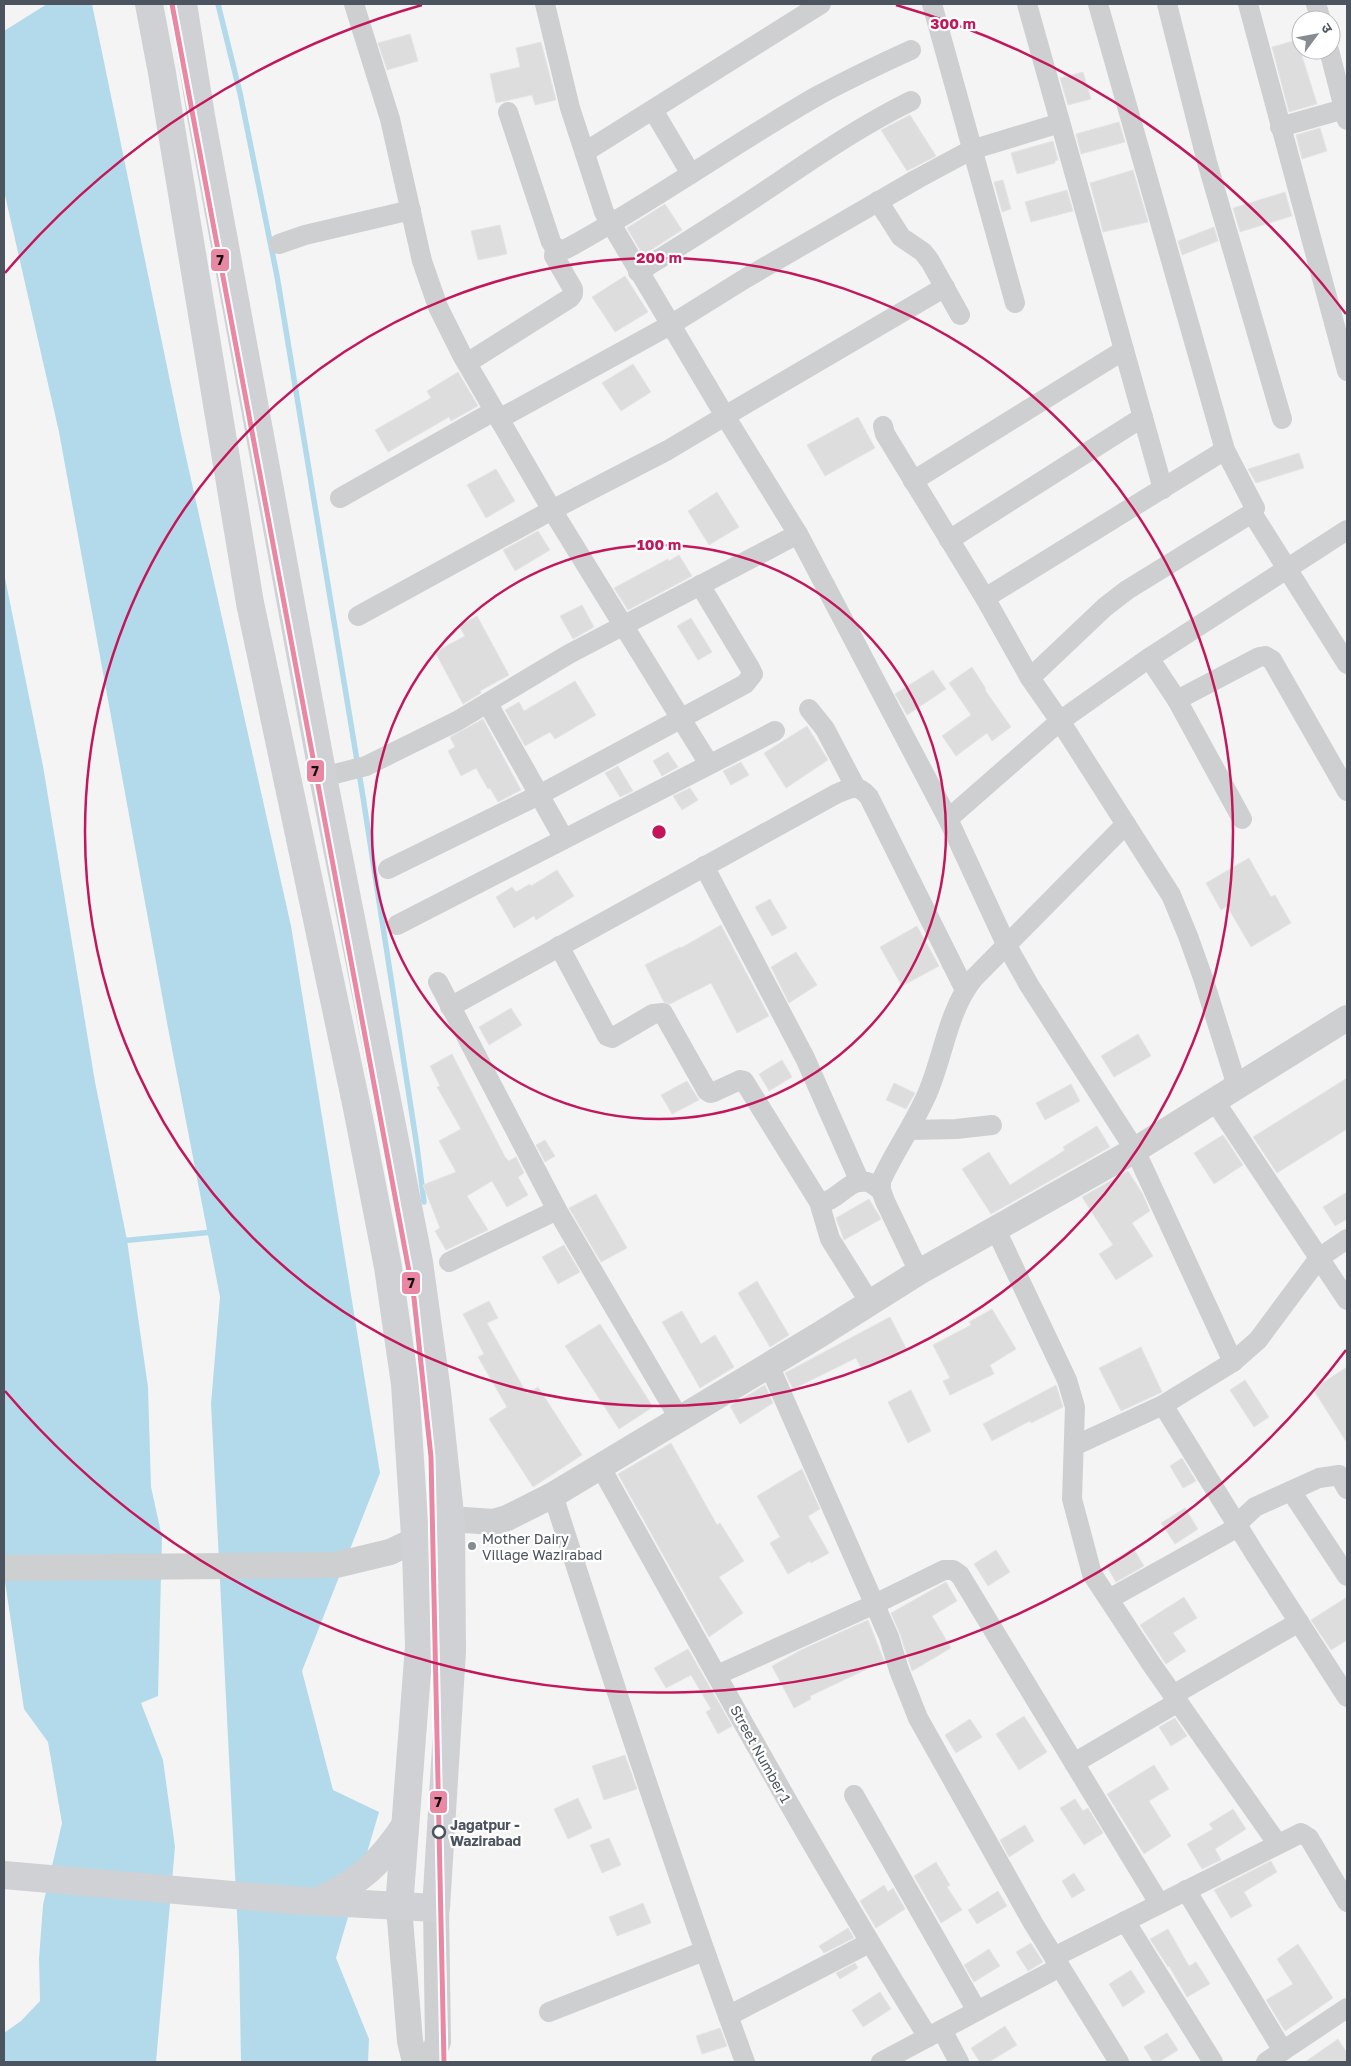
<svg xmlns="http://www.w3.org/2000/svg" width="1351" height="2066" viewBox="0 0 1351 2066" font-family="'Golos Text','Noto Sans Devanagari',sans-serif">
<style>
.water{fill:#b3daea}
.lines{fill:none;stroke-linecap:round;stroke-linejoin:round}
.stream{stroke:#b3daea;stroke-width:5.5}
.building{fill:#ddddde;stroke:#e5e5e6}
.minor{stroke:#cecfd1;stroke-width:20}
.tertiary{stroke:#cecfd1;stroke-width:26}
.secondary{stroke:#cfd1d4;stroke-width:28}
.metro-1-casing{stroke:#fff;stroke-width:9}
.metro-1{stroke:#ea88a4;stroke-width:5}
.ring{fill:none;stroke:#c2185b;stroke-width:2.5}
.poi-dot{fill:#878c93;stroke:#fff;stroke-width:2}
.stop-dot{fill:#fff;stroke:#4c545f;stroke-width:2.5}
.labels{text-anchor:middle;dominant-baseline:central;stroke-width:4.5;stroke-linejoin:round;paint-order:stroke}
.poi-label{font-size:14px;fill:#4c545f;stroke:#fff;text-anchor:start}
.street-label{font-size:14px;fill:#4c545f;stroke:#fff}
.stop-label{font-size:14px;font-weight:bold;fill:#4c545f;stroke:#fff;text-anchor:start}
.centre{fill:#c2185b;stroke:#fff;stroke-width:2.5}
.ring-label{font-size:15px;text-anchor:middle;font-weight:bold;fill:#c2185b;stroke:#fff;stroke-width:4.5;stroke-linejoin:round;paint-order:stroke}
.line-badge{stroke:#fff;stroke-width:2}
.pale-badge-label{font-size:14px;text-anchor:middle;font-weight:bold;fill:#111}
</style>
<rect width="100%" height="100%" fill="#f4f4f4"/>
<!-- water -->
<g class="water">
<path d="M47 4H92L182 439 291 926 380 1473 302 1671 333 1790 379 1812 336 1958 369 2039 368 2062H241L239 1953 211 1404 220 1297 168 1028 59 432 4 191V31Z"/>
<path d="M4 573 43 766 95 1082 127 1240 148 1387 151 1487 162 1537 158 1696 141 1703 163 1760 175 1847 156 2062H4V2033L21 2021 40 2001 39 1959 43 1905 62 1823 48 1742 24 1709 4 1575Z"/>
</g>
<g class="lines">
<!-- stream -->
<g class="stream">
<path d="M218 4 240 93 277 276 363 797 417 1147 424 1202"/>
<path d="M120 1241 213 1232"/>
</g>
</g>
<!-- building -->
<g class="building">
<path d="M410 34 418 61 387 70 378 43Z"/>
<path d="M1297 40 1317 104 1289 112 1272 47Z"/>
<path d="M541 42 556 100 535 105 532 95 496 103 490 74 520 67 516 48Z"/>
<path d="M1083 72 1091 99 1068 105 1060 78Z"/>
<path d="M910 115 936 156 907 171 881 130Z"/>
<path d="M1119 122 1125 142 1081 154 1076 134Z"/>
<path d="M1320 128 1327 151 1302 159 1296 135Z"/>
<path d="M1053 141 1058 160 1055 161V163L1017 174 1011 153Z"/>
<path d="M1133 170 1148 222 1103 232 1090 183Z"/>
<path d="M1003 180 1011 209 1002 212 994 182Z"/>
<path d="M1067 190 1073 211 1031 222 1025 202Z"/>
<path d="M1285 192 1292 216 1240 232 1233 208Z"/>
<path d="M665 204 682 230 643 255 627 228Z"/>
<path d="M500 225 507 254 478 260 471 231Z"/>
<path d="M1214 227 1218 241 1182 255 1178 241Z"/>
<path d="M625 276 648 312 615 332 592 297Z"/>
<path d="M633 364 651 392 621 411 602 383Z"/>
<path d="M458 372 478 406 451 421 449 417 388 452 375 430 431 398 427 391Z"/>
<path d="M858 417 875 448 825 476 807 445Z"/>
<path d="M1299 453 1304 468 1256 483 1248 469Z"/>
<path d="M496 469 515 501 486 518 467 485Z"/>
<path d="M717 492 739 527 709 545 688 511Z"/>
<path d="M538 531 550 550 515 571 503 550Z"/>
<path d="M679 555 692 576 628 610 614 588 668 559 669 561Z"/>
<path d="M582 605 594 627 573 639 560 616Z"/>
<path d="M477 616 509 675 480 691 481 693 463 704 435 652 465 636 459 626Z"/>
<path d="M691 618 712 652 698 660 677 626Z"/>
<path d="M972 667 986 689 985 690 1011 727 992 741 987 733 956 756 942 736 971 715 949 683Z"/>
<path d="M933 670 946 689 907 715 895 694Z"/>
<path d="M575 681 596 715 555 739 550 732 525 746 505 710 519 702 524 711Z"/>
<path d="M483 719 521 790 498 802 490 788 488 789 476 768 461 776 448 751 455 747 450 737Z"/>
<path d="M807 726 828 760 786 788 764 753Z"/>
<path d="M668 752 678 767 662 776 653 761Z"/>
<path d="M741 762 749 775 731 785 723 771Z"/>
<path d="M618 766 633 791 620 797 605 773Z"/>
<path d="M690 788 698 800 682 810 673 796Z"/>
<path d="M1249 858 1271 897 1275 895 1291 923 1251 947 1227 906 1221 910 1206 883Z"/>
<path d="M557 870 574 896 536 920 534 916 514 928 496 897 512 887 516 892 530 884 531 886Z"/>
<path d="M770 899 787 928 772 936 755 907Z"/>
<path d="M721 925 769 1016 737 1033 711 983 670 1004 664 1002 645 965 680 947 681 948Z"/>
<path d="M917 926 939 966 902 986 880 947Z"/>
<path d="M796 952 817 985 789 1003 771 967Z"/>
<path d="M511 1008 522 1025 489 1045 479 1027Z"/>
<path d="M1138 1034 1151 1056 1114 1077 1101 1056Z"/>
<path d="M452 1054 505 1157 509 1161 516 1157 524 1173 518 1177 528 1195 507 1207 492 1181 467 1196 488 1230 446 1250 435 1231 440 1228 423 1185 456 1172 439 1141 461 1129 437 1087 440 1086 430 1066Z"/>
<path d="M782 1060 792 1077 769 1091 759 1074Z"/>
<path d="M1347 1078V1129L1277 1173 1253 1137Z"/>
<path d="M687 1081 699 1100 672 1114 661 1095Z"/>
<path d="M894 1083 915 1093 906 1109 886 1100Z"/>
<path d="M1071 1084 1080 1101 1045 1120 1036 1103Z"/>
<path d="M1097 1126 1110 1147 991 1214 962 1169 989 1152 1010 1185 1065 1150 1063 1147Z"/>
<path d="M1223 1135 1243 1165 1214 1184 1194 1153Z"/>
<path d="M545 1140 555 1156 545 1162 536 1145Z"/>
<path d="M1128 1171 1142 1193 1150 1211 1132 1223 1153 1256 1116 1280 1099 1254 1113 1245 1082 1197Z"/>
<path d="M1347 1192V1219L1335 1226 1323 1207Z"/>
<path d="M596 1194 627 1248 601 1262 569 1208Z"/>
<path d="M869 1199 881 1219 844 1240 836 1218Z"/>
<path d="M564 1245 580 1272 558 1284 542 1257Z"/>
<path d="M757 1281 789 1335 770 1347 738 1293Z"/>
<path d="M489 1301 498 1318 487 1323 527 1394 538 1387 582 1455 533 1487 489 1419 507 1407 478 1357 484 1354 463 1314Z"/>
<path d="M992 1309 1016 1349 990 1365 994 1374 950 1395 943 1381 950 1378 933 1345 971 1325 969 1322Z"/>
<path d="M682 1311 701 1344 715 1335 734 1367 700 1388 662 1322Z"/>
<path d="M890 1317 906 1348 862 1370 856 1358 793 1389 785 1373Z"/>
<path d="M600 1324 653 1407 619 1429 565 1346Z"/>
<path d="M1141 1347 1162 1392 1121 1411 1099 1368Z"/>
<path d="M1347 1367V1443L1313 1389Z"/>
<path d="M1245 1380 1269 1417 1254 1427 1230 1390Z"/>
<path d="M765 1385 773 1403 740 1424 730 1406Z"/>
<path d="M1056 1385 1063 1407 1031 1423 1030 1421 992 1441 983 1424Z"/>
<path d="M911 1390 931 1431 908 1443 888 1402Z"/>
<path d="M671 1443 717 1525 720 1523 744 1561 719 1577 743 1613 709 1637 618 1474Z"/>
<path d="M1182 1458 1196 1481 1183 1488 1170 1466Z"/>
<path d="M802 1469 820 1509 808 1516 829 1553 811 1563 810 1561 788 1574 770 1543 780 1537 757 1496Z"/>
<path d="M1185 1508 1198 1529 1175 1544 1161 1523Z"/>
<path d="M1133 1548 1144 1566 1116 1582 1106 1565Z"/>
<path d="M996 1550 1010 1572 988 1586 974 1564Z"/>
<path d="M946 1582 957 1601 932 1616 951 1648 912 1671 900 1634 891 1613Z"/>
<path d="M1184 1597 1197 1618 1173 1633 1186 1651 1166 1664 1140 1625Z"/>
<path d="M1347 1597V1640L1331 1650 1311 1620Z"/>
<path d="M868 1620 884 1661 810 1696 811 1699 794 1708 772 1666 801 1650Z"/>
<path d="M688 1649 732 1726 718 1734 706 1712 711 1709 691 1675 666 1688 654 1668Z"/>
<path d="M1024 1716 1047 1752 1019 1770 996 1734Z"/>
<path d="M1175 1718 1187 1736 1171 1746 1159 1727Z"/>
<path d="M970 1719 982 1737 956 1753 945 1735Z"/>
<path d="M625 1755 637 1789 604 1800 592 1766Z"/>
<path d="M1154 1765 1169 1789 1149 1801 1171 1836 1144 1854 1107 1794Z"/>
<path d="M578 1798 592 1828 568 1839 554 1809Z"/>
<path d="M1075 1799 1083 1811 1088 1808 1103 1833 1084 1845 1060 1808Z"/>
<path d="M1233 1809 1246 1829 1215 1849 1221 1860 1202 1869 1187 1844 1213 1829 1209 1824Z"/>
<path d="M1025 1825 1034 1841 1009 1857 1000 1840Z"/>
<path d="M609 1838 621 1865 602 1873 590 1845Z"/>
<path d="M1271 1861 1277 1872 1244 1892 1252 1906 1231 1918 1214 1890Z"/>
<path d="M936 1862 950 1885 947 1887 962 1910 941 1923 914 1876Z"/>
<path d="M1074 1873 1085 1890 1072 1898 1062 1881Z"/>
<path d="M884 1885 888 1892 893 1888 905 1909 876 1928 860 1901Z"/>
<path d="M998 1891 1007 1906 977 1924 968 1910Z"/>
<path d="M643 1903 651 1923 617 1936 609 1917Z"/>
<path d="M848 1928 854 1938 824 1953 819 1946Z"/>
<path d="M1168 1929 1189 1966 1196 1962 1210 1984 1187 1997 1169 1966 1168 1967 1150 1939Z"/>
<path d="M1031 1943 1043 1962 1028 1971 1016 1952Z"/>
<path d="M1298 1944 1333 1998 1285 2031 1266 2000 1293 1984 1277 1959Z"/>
<path d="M989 1949 1000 1966 974 1982 964 1965Z"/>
<path d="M855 1963 858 1968 840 1979 836 1973Z"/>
<path d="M1131 1970 1145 1992 1123 2007 1109 1984Z"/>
<path d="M880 1992 891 2009 863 2027 852 2010Z"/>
<path d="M1005 2026 1017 2045 989 2062H980L971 2048Z"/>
<path d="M720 2028 727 2046 702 2054 696 2036Z"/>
<path d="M1167 2033 1178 2050 1159 2062H1153L1144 2047Z"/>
<path d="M1338 2039 1347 2053V2062H1305Z"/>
</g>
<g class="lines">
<!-- minor -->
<g class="minor">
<path d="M354 4 390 119 422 261 438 307 462 355 552 510 709 764"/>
<path d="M545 4 570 108 604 212 725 416 945 287"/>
<path d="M932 4 1015 303"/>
<path d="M1027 4 1163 489"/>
<path d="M1167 4 1207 162 1282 419"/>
<path d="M1248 4 1347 371"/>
<path d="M1316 4 1321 20"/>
<path d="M1329 50 1347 120"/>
<path d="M653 110 691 174"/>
<path d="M508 112 551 242C555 248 558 250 566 249 653 202 733 144 819 95 849 79 880 64 911 50"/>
<path d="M1280 127 1344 109"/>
<path d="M585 152 821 4"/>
<path d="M878 201 901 237 923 252 930 261 960 315"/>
<path d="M279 244 305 235 411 210"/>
<path d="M638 272C685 243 731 214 777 183 820 154 864 124 911 101"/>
<path d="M467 363 570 298 573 294V289L554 256 555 248"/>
<path d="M499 419 672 324 746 278 917 179 971 150 1060 123"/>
<path d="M883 426 885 434 985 598 1030 678 1060 721 1171 895 1188 936 1203 978 1237 1086"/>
<path d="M913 481 1124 350"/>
<path d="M340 498 494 411"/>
<path d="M1252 513 1347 664"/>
<path d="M949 540 1143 417"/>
<path d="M985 598 1225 450"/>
<path d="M358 616 552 510 668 450 725 416 798 534 948 819 1006 944 1029 985 1135 1150 1233 1362"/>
<path d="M1149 658 1177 700 1242 819"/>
<path d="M1030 678 1105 607 1127 590 1252 513 1255 508 1225 450 1098 4"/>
<path d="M1177 700 1259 657 1265 656 1272 660 1347 791"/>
<path d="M488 704 564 839"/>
<path d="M809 709 825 729 856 788"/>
<path d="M323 777 366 766 457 721 569 654 798 534"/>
<path d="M948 819 1060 721 1149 658 1347 530"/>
<path d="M704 866 805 1058 860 1182"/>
<path d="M388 869 539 795 745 684 753 674 750 668 700 585"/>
<path d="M397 925 775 731"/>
<path d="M559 946 607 1036 612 1038 653 1014 663 1013 707 1091 710 1093 714 1092 740 1080 744 1081 819 1202C835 1205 849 1177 867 1182 872 1183 876 1187 881 1190"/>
<path d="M438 982 557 1210 679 1418"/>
<path d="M450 1007 836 794C850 788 858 783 869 797L965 990"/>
<path d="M1214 1100 1347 1300"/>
<path d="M909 1130 956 1129 992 1125"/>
<path d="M819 1202 830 1239 870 1303"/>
<path d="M996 1230 1067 1380 1075 1407 1072 1499 1092 1574 1152 1665 1277 1843"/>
<path d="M449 1262 557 1210"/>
<path d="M919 1272 885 1201 881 1190V1181C895 1150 915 1123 928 1092 944 1054 948 1010 974 978L1126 824"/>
<path d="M769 1365 889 1637 899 1670 918 1718 1033 1923 1119 2062"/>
<path d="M1163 1405 1255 1554 1347 1697"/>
<path d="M1074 1446 1163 1405 1233 1362 1258 1340 1319 1258 1347 1239"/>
<path d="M600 1466C707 1658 812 1851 928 2037"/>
<path d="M1291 1491 1347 1576"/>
<path d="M553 1495C614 1685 676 1875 745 2062"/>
<path d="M1237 1524 1255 1507 1319 1478 1339 1475 1347 1489"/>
<path d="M1109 1599 1238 1527"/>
<path d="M717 1675 875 1604 944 1570H953L960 1575 1159 1903"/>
<path d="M1173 1695 1299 1622"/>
<path d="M1074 1763 1178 1702"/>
<path d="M854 1795 977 2011"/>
<path d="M1186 1890 1283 2051"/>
<path d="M1125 1921 1213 2062"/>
<path d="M1054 1957 1301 1833 1309 1838 1347 1902"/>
<path d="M549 2012 704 1951"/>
<path d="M728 2016 869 1943"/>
<path d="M942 2030 959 2062"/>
<path d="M881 2062 1060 1967"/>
<path d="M1266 2062 1347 2008"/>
</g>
<!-- tertiary -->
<g class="tertiary">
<path d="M4 1568 336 1565 390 1552 451 1523 465 1520 494 1522 507 1518 553 1495 819 1335 919 1272 1135 1150 1347 1018"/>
<path d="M399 1907 410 2041 415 2062"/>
<path d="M430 2062 438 2042 436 1908"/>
</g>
<!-- secondary -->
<g class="secondary">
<path d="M149 4 162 73 250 603 357 1108 388 1267 405 1384 416 1551 419 1646 399 1907"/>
<path d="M4 1875 291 1900 436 1908 452 1651 451 1523 437 1392 419 1262 323 777 201 116 183 4"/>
<path d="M319 1901C361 1881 379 1864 405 1826"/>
</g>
<!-- metro-1 casing -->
<g class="metro-1-casing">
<path id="metro-1" d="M172 4 414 1298 431 1457 444 2062"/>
</g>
<!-- metro-1 -->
<use href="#metro-1" class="metro-1"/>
</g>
<!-- distance rings -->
<g class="ring">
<circle cx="659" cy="832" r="287"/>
<circle cx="659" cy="832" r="574"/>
<path d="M1346 1350A860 860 0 0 1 5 1391M5 273A860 860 0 0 1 422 5M896 5A860 860 0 0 1 1346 314"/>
</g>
<!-- markers -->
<circle class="poi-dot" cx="472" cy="1546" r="5"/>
<circle class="stop-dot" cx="439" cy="1832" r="6"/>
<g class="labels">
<!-- poi labels -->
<g class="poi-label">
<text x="482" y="1538">Mother Dairy<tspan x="482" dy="16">Village Wazirabad</tspan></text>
</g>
<!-- street labels -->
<g class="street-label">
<text transform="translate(761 1754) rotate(61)">Street Number 1</text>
</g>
<!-- stop labels -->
<g class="stop-label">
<text x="450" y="1824">Jagatpur -<tspan x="450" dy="16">Wazirabad</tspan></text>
</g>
</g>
<circle cx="659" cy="832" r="8" class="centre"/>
<g class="ring-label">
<text x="953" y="29">300 m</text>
<text x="659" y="263">200 m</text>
<text x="659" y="550">100 m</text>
</g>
<g class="line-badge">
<rect x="210" y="248" width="20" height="24" rx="5" fill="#ea88a4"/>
<rect x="306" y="759" width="19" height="24" rx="5" fill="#ea88a4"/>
<rect x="401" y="1271" width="20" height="24" rx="5" fill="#ea88a4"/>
<rect x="429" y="1790" width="19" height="24" rx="5" fill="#ea88a4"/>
</g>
<g class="pale-badge-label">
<text x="220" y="265">7</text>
<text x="315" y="776">7</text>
<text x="411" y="1288">7</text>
<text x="438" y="1807">7</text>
</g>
<!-- border -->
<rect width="1351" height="2066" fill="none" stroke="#4c545f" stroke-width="10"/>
<!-- north arrow -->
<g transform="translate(1316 35) rotate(58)"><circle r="24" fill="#ffffff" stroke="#b7bbbf"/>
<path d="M0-4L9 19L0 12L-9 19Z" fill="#878c93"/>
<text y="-8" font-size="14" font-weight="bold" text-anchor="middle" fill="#4c545f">उ</text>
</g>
</svg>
